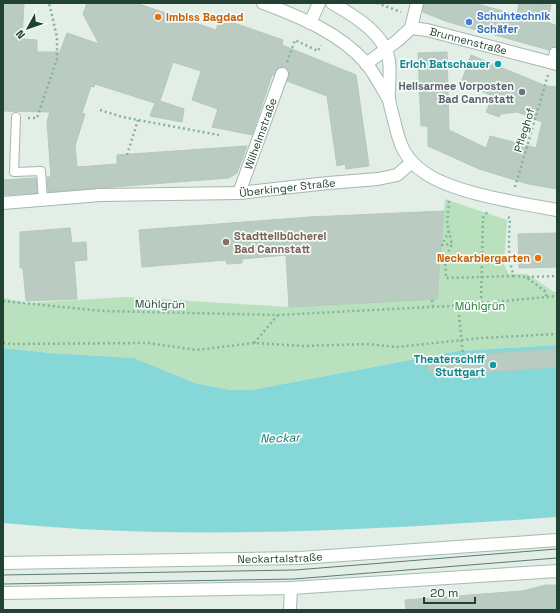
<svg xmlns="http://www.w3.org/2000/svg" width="560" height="613" viewBox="0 0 560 613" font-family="'Space Grotesk',sans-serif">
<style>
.green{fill:#bae1be}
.water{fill:#86d7d7}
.building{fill:#baccc2;stroke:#b4c8bd}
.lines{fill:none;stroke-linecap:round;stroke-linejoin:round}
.lane-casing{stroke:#a5b7ad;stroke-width:10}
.street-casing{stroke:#a5b7ad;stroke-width:14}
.secondary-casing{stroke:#a3bdb0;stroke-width:14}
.path{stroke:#80b49c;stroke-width:2.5;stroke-dasharray:2 3;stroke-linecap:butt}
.lane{stroke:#fff;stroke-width:8}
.street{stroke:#fff;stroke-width:12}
.secondary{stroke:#fff;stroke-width:12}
.tram{stroke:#5b7c6e;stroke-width:1}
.food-dot{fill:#e8710a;stroke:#f4faf6;stroke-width:1.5}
.shop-dot{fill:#3f7fe0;stroke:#f4faf6;stroke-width:1.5}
.culture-dot{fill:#0f9aa8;stroke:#f4faf6;stroke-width:1.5}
.worship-dot{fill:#6b7280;stroke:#f4faf6;stroke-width:1.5}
.education-dot{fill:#8d6e63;stroke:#f4faf6;stroke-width:1.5}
.labels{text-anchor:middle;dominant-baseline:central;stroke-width:3.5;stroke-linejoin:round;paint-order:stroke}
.shop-label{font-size:11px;font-weight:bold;fill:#366cbe;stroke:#f4faf6;text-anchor:start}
.food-label{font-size:11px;font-weight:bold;fill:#c56008;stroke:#f4faf6;text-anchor:start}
.street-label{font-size:11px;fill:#214133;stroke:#f4faf6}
.culture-label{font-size:11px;font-weight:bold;fill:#0d838f;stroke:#f4faf6;text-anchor:end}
.worship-label{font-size:11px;font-weight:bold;fill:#5b616d;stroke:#f4faf6;text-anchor:end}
.education-label{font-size:11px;font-weight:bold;fill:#785e54;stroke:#f4faf6;text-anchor:start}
.park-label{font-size:11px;fill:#277b3a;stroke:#f4faf6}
.water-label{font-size:12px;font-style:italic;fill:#157b7c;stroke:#f4faf6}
</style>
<rect width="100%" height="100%" fill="#e3eee7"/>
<!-- green -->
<path class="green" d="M445 199 507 220 504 265 509 274H527L554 292H557V345L458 351 251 390H230L195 383 134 358 50 353 3 348V298L27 303 126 297 289 307 437 299Z"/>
<!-- water -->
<path class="water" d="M557 345V517C372 530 188 541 3 523V348L50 353 134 358 195 383 230 390H251L458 351Z"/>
<!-- building -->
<g class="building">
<path d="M3 3H24L22 39 37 40V52H60L67 33 99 44 83 14 87 3H136L216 30 218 24 234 23 283 40 282 45 356 75 369 166 346 169 345 164 337 166 327 96 287 81 289 72 285 67 278 68 274 75H272L252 135 212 127 218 109 192 100 201 71 173 62 160 101 184 109 182 122 150 116 155 103 95 84 94 87 91 86 82 113 85 114 75 146 77 167 117 164V155L247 146 237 173 229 178 48 192 47 177H51L47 121 50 112 3 111Z"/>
<path d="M424 3H474L517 15 519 3 551 5 548 22 557 26V48L552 47 549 50 448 22 423 12Z"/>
<path d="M447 52 449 130 486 148 490 136 536 148 542 122 517 112 501 114 499 117 486 112 493 96 461 83 471 55 546 86 557 87V189L528 184 479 169 428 146V126H421L418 53Z"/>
<path d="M36 178 37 193 3 195V180Z"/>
<path d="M444 211 437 299 289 307 286 255 242 259V263L227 264 226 260 142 267 139 230 310 217Z"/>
<path d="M70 228 72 243 86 242 87 260 74 261 77 299 26 301 23 268H20V232Z"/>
<path d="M557 233V267L519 268 518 234Z"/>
<path d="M557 349V367L440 376 429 372 428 362 439 357Z"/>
<path d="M546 585H557V610H406L405 600 522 591Z"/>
</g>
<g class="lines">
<!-- lane casing -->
<g class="lane-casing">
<g id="lane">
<path d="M551 64 554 52"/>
<path d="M16 117 14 172 41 171 43 200"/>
</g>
</g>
<!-- street casing -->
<g class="street-casing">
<g id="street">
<path id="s1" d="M411 28 427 30 557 64"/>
<path d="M411 28 417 3"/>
<path d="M366 64 397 41 411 28"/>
<path id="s2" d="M239 193 282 74"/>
<path id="s3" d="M3 203 100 195 239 193 328 183 378 179 397 175 412 162"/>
<path d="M290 610 291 588"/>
</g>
</g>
<!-- secondary casing -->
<g class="secondary-casing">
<g id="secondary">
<path d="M263 3C300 17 340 33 366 63 375 74 382 88 389 100"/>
<path d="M332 3C351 14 375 28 385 48 393 63 388 83 389 99 390 106 392 113 394 120 399 143 404 159 425 173 456 194 520 203 557 210"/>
<path d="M310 23 319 3"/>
<path id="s4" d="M3 563 300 558 557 540"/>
<path d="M3 593 291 588 557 571"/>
</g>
</g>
<!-- path -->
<g class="path">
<path d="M377 3 401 12"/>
<path d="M287 62 295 40 318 51 321 45"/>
<path d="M100 110 122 117 219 135"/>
<path d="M28 118H37L57 59V37L49 3"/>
<path d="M127 155 138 120"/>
<path d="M515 187 548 75"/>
<path d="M449 201 447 223 452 244 445 259 446 278 514 276"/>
<path d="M508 217 510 218C509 238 507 257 514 276L526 277 546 292V297"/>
<path d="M449 231 442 245 452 244"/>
<path d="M527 277 557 276"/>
<path d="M432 300 433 307"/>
<path d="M3 301 102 311 278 315 450 306 557 296"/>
<path d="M481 303 483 218 488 211"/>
<path d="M458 305 463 355"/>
<path d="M3 343 11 344 148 343 196 350 254 343 303 346 366 344 397 347 482 338 557 334"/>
<path d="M254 343 278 315"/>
</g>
<!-- lane -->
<use href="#lane" class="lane"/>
<!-- street -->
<use href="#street" class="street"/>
<!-- secondary -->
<use href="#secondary" class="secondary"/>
<!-- tram -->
<g class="tram">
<path d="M3 575 295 570 557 549"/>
<path d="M3 584 294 579 557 558"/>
</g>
</g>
<!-- markers -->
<g class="food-dot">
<circle cx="158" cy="17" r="4"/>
<circle cx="538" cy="258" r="4"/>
</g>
<circle class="shop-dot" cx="469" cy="22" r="4"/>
<g class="culture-dot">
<circle cx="498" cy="64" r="4"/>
<circle cx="493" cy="365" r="4"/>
</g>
<circle class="worship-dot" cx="522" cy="92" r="4"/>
<circle class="education-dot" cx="226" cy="242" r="4"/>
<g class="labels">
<!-- shop labels -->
<g class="shop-label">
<text x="477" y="16">Schuhtechnik<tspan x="477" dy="13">Schäfer</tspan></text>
</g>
<!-- food labels -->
<g class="food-label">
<text x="166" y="17">Imbiss Bagdad</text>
<text x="530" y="258" text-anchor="end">Neckarbiergarten</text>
</g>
<!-- street labels -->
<g class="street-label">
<text stroke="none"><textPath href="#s1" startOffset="59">Brunnenstraße</textPath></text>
<text transform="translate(524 130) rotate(-73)">Pfleghof</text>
<text stroke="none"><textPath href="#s2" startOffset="63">Wilhelmstraße</textPath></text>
<text stroke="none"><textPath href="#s3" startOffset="285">Überkinger Straße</textPath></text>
<text transform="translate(160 304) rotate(1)">Mühlgrün</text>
<text stroke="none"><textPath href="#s4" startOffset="277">Neckartalstraße</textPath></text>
</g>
<!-- culture labels -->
<g class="culture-label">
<text x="490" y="64">Erich Batschauer</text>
<text x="485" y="359">Theaterschiff<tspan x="485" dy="13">Stuttgart</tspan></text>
</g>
<!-- worship labels -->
<g class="worship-label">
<text x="514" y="86">Heilsarmee Vorposten<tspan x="514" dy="13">Bad Cannstatt</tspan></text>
</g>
<!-- education labels -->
<g class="education-label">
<text x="234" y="236">Stadtteilbücherei<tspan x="234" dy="13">Bad Cannstatt</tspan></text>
</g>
<!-- park labels -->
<g class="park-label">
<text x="480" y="306">Mühlgrün</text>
</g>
<!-- water labels -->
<g class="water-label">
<text transform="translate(280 438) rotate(-2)">Neckar</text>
</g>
</g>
<!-- border -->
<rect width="560" height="613" fill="none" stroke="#214133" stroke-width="8"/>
<!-- north arrow -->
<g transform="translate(28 28) rotate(230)" stroke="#f4faf6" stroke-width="3" paint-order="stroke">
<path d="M0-3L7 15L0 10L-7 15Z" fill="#214133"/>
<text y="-6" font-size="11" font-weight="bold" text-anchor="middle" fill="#214133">N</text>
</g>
<!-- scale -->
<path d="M424 597v6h51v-6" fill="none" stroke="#214133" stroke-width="2"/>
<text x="430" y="597" font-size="12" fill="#214133" stroke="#f4faf6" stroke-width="3" paint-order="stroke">20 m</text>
</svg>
